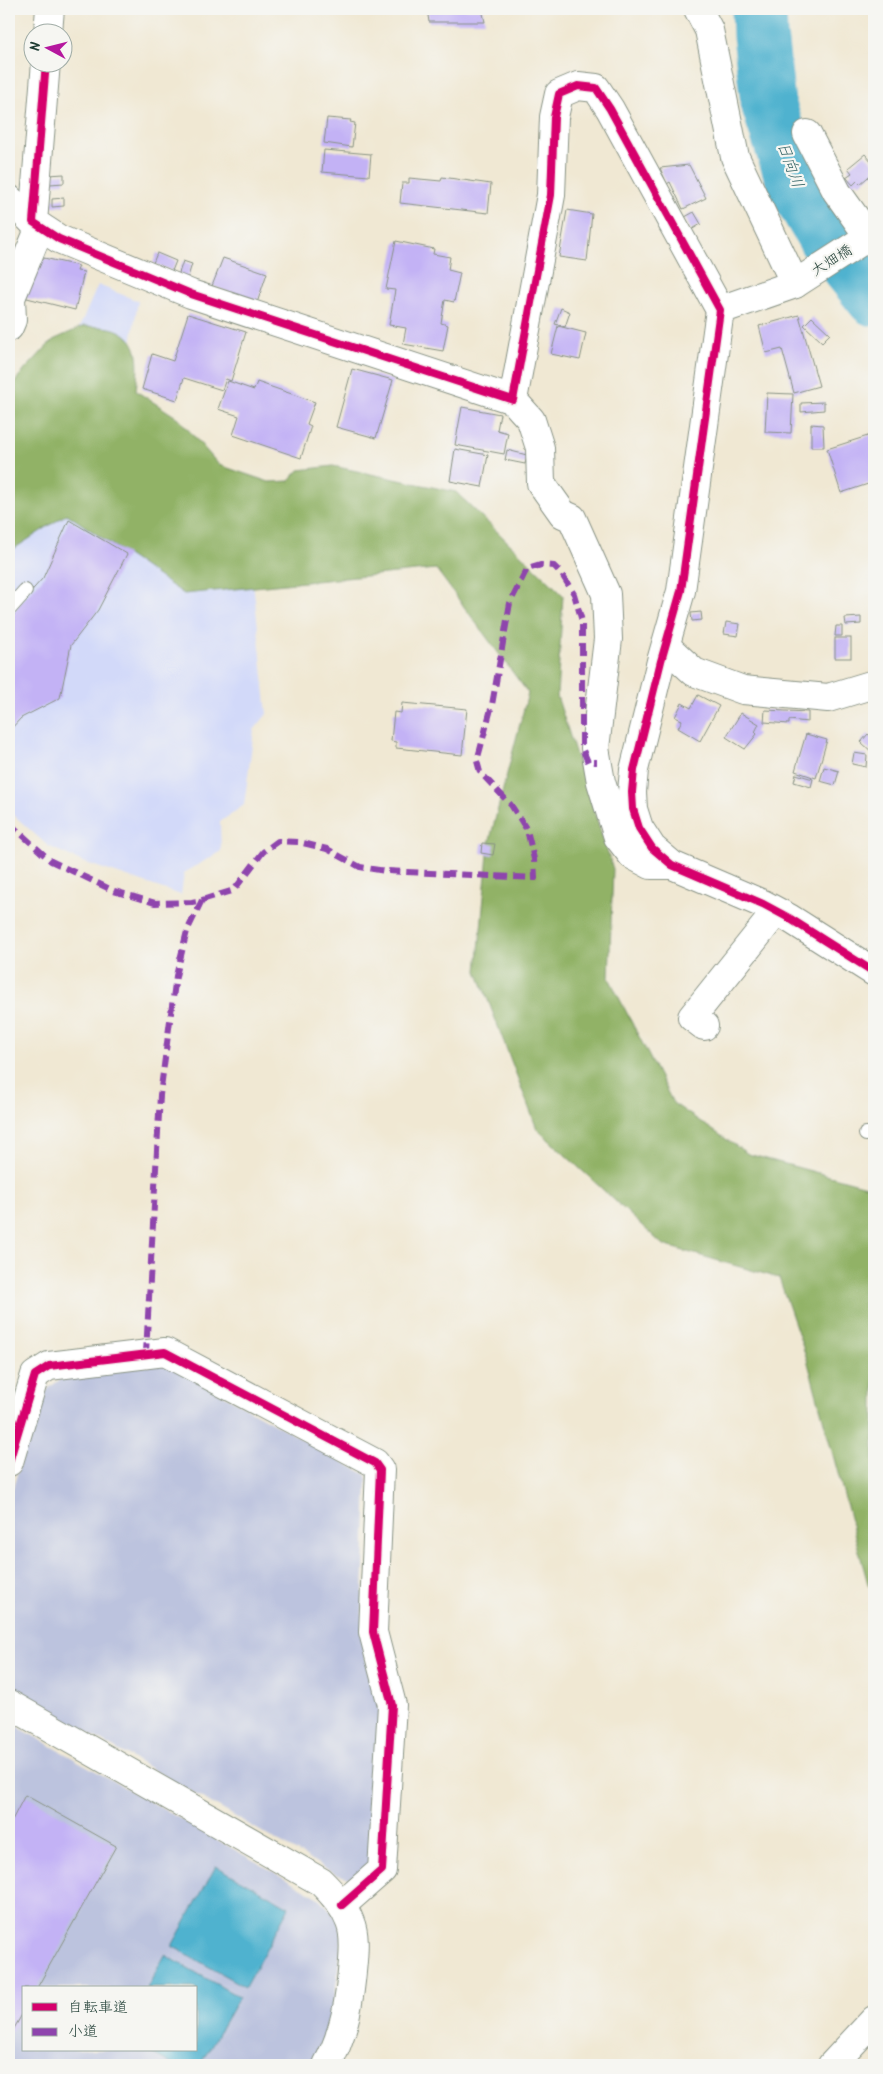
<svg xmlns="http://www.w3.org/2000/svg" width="883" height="2074" viewBox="0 0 883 2074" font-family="Kalam,'Klee One',sans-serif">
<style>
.built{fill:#d2d9f9}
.industrial{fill:#bcc3de;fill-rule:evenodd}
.forest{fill:#91b266;stroke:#58784d}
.water{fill:#50b2cf;stroke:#387882}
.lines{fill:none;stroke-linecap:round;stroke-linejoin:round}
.river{stroke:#50b2cf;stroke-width:55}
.building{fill:#c3b2f5}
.service-casing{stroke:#889284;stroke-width:16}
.minor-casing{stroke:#889284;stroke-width:30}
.tertiary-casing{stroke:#889284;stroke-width:30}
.service{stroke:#fff;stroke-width:14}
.minor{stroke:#fff;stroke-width:28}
.tertiary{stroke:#fff;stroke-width:28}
.quiet{stroke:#8e44ad;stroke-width:6;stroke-dasharray:12 6;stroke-linecap:butt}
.cycleway-casing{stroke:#f6f6f2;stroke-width:11}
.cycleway{stroke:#d6006c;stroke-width:8}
.labels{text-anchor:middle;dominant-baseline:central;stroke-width:4.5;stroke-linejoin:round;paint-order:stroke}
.street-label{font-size:15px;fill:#1f3d34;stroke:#f6f6f2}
.water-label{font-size:16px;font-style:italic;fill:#2e6062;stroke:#f6f6f2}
</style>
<rect width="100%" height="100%" fill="#f6f6f2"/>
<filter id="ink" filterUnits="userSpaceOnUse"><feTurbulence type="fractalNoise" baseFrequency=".02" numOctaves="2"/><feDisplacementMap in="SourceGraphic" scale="10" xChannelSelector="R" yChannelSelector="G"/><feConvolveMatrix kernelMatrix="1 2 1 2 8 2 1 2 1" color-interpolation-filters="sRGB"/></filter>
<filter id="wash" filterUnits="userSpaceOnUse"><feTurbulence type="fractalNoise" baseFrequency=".0096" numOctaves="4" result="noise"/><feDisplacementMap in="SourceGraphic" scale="20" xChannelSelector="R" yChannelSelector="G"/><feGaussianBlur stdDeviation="1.12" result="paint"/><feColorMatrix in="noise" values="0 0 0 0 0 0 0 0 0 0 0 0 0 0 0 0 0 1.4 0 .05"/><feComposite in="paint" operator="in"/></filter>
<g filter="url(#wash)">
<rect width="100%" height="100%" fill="#f0e8d3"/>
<!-- built -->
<path class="built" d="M98 285 138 301 123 392 249 543 267 714 254 730 244 805 220 822 221 851 184 873 181 895 83 862 48 846 9 811V396L63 364Z"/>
<!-- industrial -->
<g class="industrial">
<path d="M166 1363 366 1475 367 1481 362 1624 364 1654 378 1695 382 1740 372 1859 362 1872 353 1879 336 1874 9 1688V1501L39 1401 49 1388 62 1378Z"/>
<path d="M9 1722 313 1894 325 1904 338 1920 342 1937 331 2026 322 2052 308 2065H9ZM24 1988H196V2050H24Z"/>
</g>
<!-- forest -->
<path class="forest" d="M84 326C94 327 110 326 119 331 143 342 138 370 136 391L178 418 219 465 269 482 289 481 299 470 333 466 456 492 563 595 557 696 613 869 609 978 673 1103 748 1154 874 1188V1591L868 1584 807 1359 779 1278 663 1245 537 1129 477 971 489 843 528 693 436 569 184 594 67 514 12 550 9 557V393L19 376 53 340Z"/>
<!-- water -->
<g class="water">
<path d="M216 1866 289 1907 245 1987 172 1946Z"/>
<path d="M165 1955 239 1997 200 2065H173L147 2050H196V1988H147Z"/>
</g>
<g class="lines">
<!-- river -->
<path class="river" d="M759 9 760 35 768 103 795 186 825 238 874 299"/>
</g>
<g id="blocks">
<!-- building -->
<g class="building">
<path d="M427 9H482L485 22H429Z"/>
<path d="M327 118 351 120 350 122 355 123 352 147 324 143Z"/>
<path d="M324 150 371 154 369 176 322 172Z"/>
<path d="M865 154 874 164V172L860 184 857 181 853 185 846 177 852 173 848 168Z"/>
<path d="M689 165 706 198 683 209 670 182 667 184 660 168Z"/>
<path d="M64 174V183L50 184 49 175Z"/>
<path d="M442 177 491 184 488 213 400 203 402 183H409V178L441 181Z"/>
<path d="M64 198V206L52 207V199Z"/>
<path d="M567 210 592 214 587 261 559 257Z"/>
<path d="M694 212 701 224 691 230 685 217Z"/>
<path d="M396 241 434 249 433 254 450 257 448 270 460 273 454 302 445 300 441 323 448 325 443 351 403 344 406 328 389 325 395 290 386 289Z"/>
<path d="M157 253 176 261 172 271 153 263Z"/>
<path d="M44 258 79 266 77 271 84 272 75 310 23 297 30 272 36 274 40 259 43 260Z"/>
<path d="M223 258 267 273 257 303 212 286Z"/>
<path d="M183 261 192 264 187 280 178 276Z"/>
<path d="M561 308 570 312 565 327 555 324Z"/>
<path d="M188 314 246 332 231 381 226 379 222 390 184 378 177 400 142 389 152 354 173 361Z"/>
<path d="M799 315 819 386 794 393 782 349 766 353 759 326Z"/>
<path d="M812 317 830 334 822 342 804 325Z"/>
<path d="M558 326 586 333 580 360 551 354Z"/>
<path d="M352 369 393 380 376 438 336 427Z"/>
<path d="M228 381 254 390 257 382 315 402 307 424 311 426 301 458 233 435 239 416 218 409Z"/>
<path d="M767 393 793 394 791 433 765 432Z"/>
<path d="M824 402V410L801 412V403Z"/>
<path d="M462 407 500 414 497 430 508 433 504 454 455 445Z"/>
<path d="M811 424 823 425 824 447H811Z"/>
<path d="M874 434V482L841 493 827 449Z"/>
<path d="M455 449 488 455 482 487 450 481Z"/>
<path d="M507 450 527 455 525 464 505 460Z"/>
<path d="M69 520 127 554 98 610 71 645 60 698 21 718 9 731V623L18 606 43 578Z"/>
<path d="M701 612 702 620 692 621 691 613Z"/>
<path d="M861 617V624L846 625 845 618Z"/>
<path d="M726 622 740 624 738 636 724 634Z"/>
<path d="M836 626H842V636H835Z"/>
<rect x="835" y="638" width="16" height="20"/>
<path d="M698 695 719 706 700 741 678 728 682 720 675 717 682 703 691 708Z"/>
<path d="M402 703 467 709 462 755 396 748V742L391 741 394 712 401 713Z"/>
<path d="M765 710 808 712V722L789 720V724L764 722Z"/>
<path d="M741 713 759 724 755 732 757 734 745 749 726 737Z"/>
<path d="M806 734 827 740 816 778 795 771Z"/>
<path d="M868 734 874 740V754L861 742Z"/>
<path d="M854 753 867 755 866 767 852 764Z"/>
<path d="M824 767 839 771 835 785 820 781Z"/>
<path d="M796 774 813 779 811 787 794 782Z"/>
<path d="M482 843 495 844 493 855 481 853Z"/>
<path d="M25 1795 116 1846 37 1988H24V2011L12 2032 9 2031V1826Z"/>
</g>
</g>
</g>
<g filter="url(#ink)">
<use href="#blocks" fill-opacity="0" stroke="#889284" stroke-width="1"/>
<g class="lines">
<!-- service casing -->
<g class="service-casing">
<g id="service">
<path d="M9 609 25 591"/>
<path d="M866 1134H874"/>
</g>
</g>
<!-- minor casing -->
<g class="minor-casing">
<g id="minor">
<path d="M698 9 709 30 735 157 795 284"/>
<path d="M48 32 50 9"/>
<path d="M46 62 33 222 59 239 191 294 513 400 551 195 554 117 559 94 578 86 596 88 610 109 720 310 681 591 661 661 634 770 632 792 633 809 639 828 652 848 672 865 763 904 789 918 874 972"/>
<path d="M807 134 837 192 874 244"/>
<path d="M9 199 33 222"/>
<path d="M720 310 795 284 868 237"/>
<path d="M9 327 12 320 11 298 40 227"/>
<path d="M513 400 531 420 540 448 541 483 563 514 572 518 606 594 608 639 595 748 601 782 618 837 632 855 651 865H671"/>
<path d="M666 646 694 672 743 690 828 698 874 684"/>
<path d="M704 1026 692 1017 776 912"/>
<path d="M9 1462 35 1375 49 1366 165 1352 375 1463 380 1470 373 1632 392 1705 382 1870 342 1905"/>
</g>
</g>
<!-- tertiary casing -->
<g class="tertiary-casing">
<g id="tertiary">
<path d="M9 1704 321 1882C333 1894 344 1906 350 1922 355 1934 354 1948 353 1961 350 1998 345 2033 327 2065"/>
<path d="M832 2065 874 2020"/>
</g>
</g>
<!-- service -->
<use href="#service" class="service"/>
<!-- minor -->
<use href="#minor" class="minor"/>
<!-- tertiary -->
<use href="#tertiary" class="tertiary"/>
<!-- quiet -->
<g class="quiet">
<path d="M9 823 51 861 114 891 155 903 192 902 202 900 187 931 176 976 160 1095 146 1353"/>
<path d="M202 900 234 890 263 852 278 841 299 842 327 849 360 867 386 871 535 878 534 859 527 830 511 805 480 772 477 761 492 705 510 603 527 569 541 565 554 566 561 573 574 594 582 621V748L588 762H597"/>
</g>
<!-- cycleway casing -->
<g class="cycleway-casing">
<g id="cycleway">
<path d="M46 62 33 222 59 239 191 294 513 400 551 195 554 117 559 94 578 86 596 88 610 109 720 310 681 591 661 661 634 770 632 792 633 809 639 828 652 848 672 865 763 904 789 918 874 972"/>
<path d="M9 1462 35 1375 49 1366 165 1352 375 1463 380 1470 373 1632 392 1705 382 1870 342 1905"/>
</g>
</g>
<!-- cycleway -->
<use href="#cycleway" class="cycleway"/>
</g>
</g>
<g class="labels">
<!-- street labels -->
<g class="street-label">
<text transform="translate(832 261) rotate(-32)">大畑橋</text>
</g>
<!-- water labels -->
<g class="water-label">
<text transform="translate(790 165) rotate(70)">日向川</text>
</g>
</g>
<!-- margin -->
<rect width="883" height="2074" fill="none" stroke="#f6f6f2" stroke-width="30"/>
<!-- legend -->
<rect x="22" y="1986" width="175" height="65" fill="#f6f6f2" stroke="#a0aca6"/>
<rect x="32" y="2003" width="25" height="8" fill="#d6006c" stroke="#a0aca6"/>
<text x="68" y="2012" font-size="15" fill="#1f3d34">自転車道</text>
<rect x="32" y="2028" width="25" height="8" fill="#8e44ad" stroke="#a0aca6"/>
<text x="68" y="2036" font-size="15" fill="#1f3d34">小道</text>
<!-- north arrow -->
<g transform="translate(48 48) rotate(277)"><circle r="24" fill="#f6f6f2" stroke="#a0aca6"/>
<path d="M0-4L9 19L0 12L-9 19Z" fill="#b5179e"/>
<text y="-8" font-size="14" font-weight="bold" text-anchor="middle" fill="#1f3d34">N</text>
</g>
</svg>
